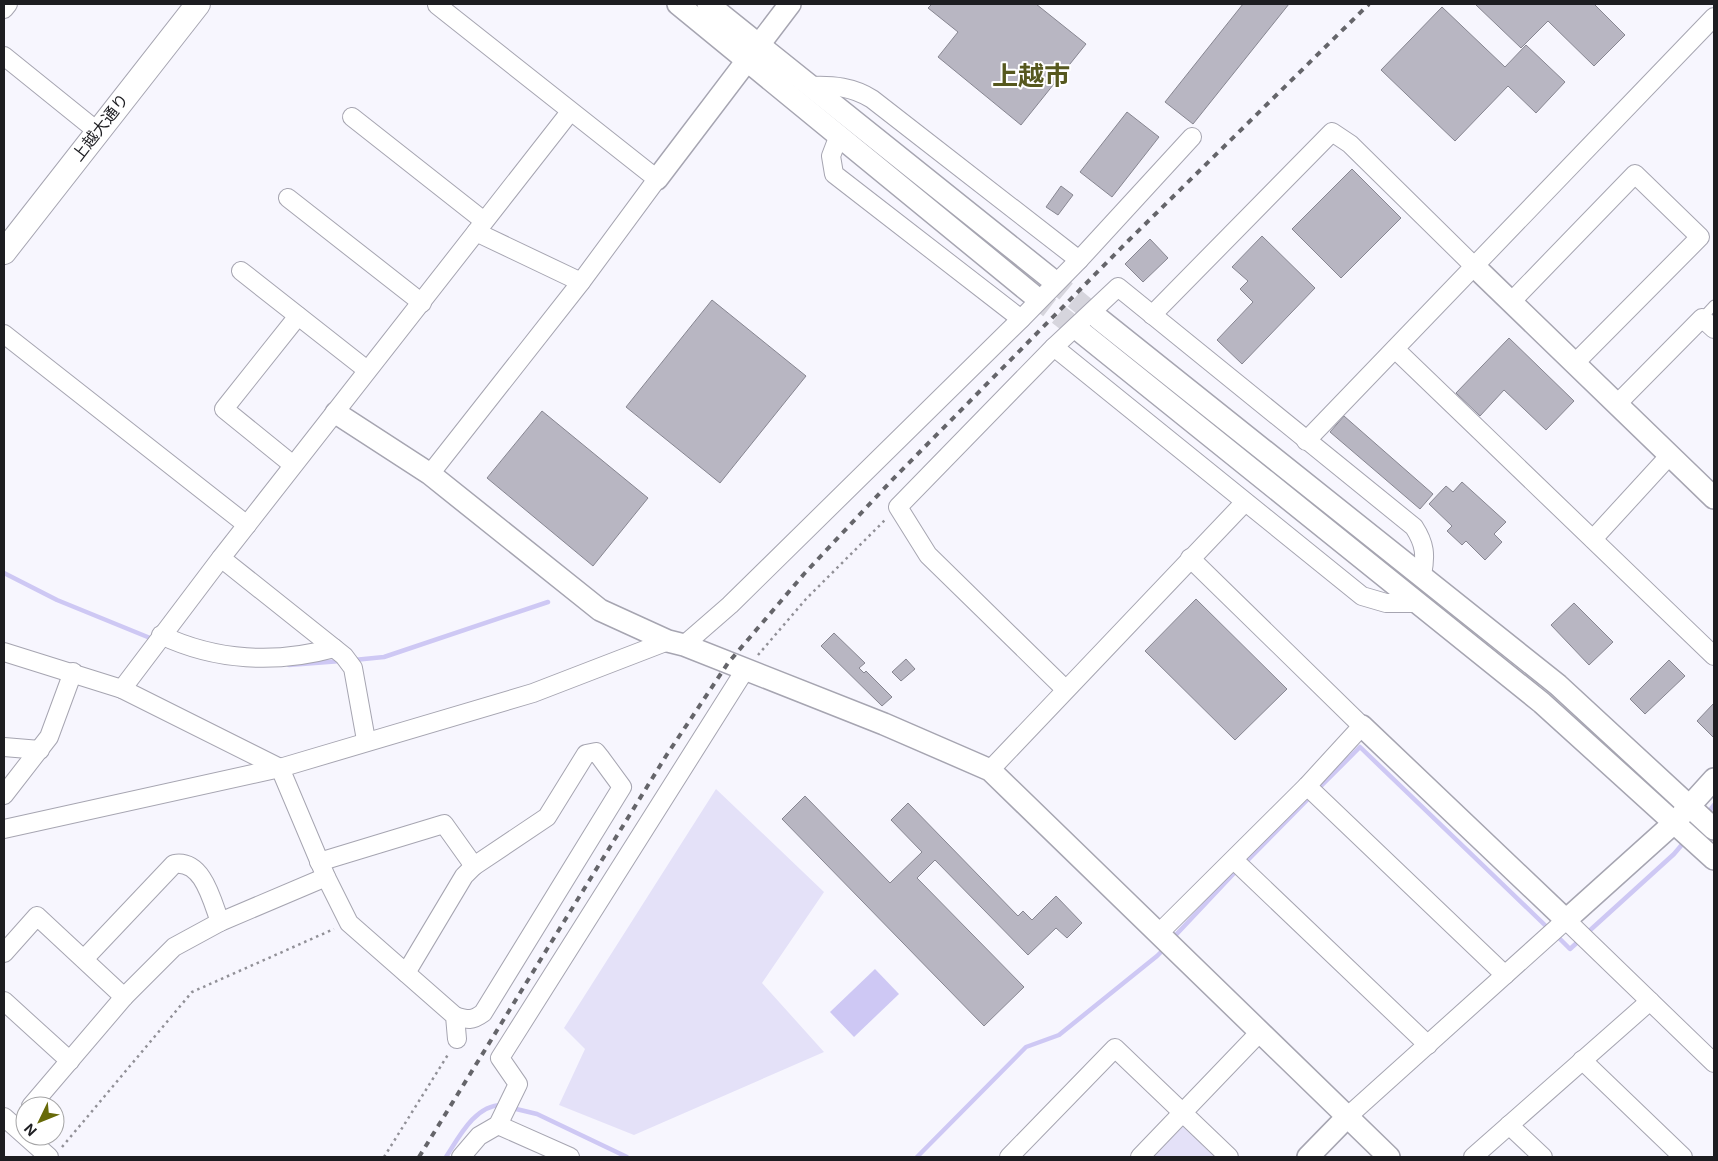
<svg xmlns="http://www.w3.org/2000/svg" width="1718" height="1161" viewBox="0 0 1718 1161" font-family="Inter,'Noto Sans JP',sans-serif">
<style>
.green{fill:#e4e1f8}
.water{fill:#cec8f4}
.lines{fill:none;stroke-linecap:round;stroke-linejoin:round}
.stream{stroke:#cec8f4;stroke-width:4.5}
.building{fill:#b8b6c2;stroke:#878691}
.tertiary-tunnel{stroke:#d6d5dd;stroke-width:21;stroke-dasharray:21 11;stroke-linecap:butt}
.service-casing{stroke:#a6a5b1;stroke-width:11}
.minor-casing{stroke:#a6a5b1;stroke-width:20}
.tertiary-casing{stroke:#a6a5b1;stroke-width:24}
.secondary-casing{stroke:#a6a5b1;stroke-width:26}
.path{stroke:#919097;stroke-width:2.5;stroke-dasharray:2.5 4;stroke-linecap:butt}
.service{stroke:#fff;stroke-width:9}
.minor{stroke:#fff;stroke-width:18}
.tertiary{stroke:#fff;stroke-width:21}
.secondary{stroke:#fff;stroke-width:24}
.rail{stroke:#65656a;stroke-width:4;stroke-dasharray:6 6;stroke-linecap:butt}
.labels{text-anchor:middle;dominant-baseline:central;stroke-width:4;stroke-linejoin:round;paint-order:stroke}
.street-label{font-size:16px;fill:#1d1d21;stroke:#fff}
.town-label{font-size:26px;font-weight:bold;fill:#56581e;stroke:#fff}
</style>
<rect width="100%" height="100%" fill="#f7f6fe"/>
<!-- green -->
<g class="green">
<path d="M716 789 824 892 762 983 824 1052 634 1135 559 1105 585 1049 564 1028Z"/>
<path d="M1182 1125 1216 1157H1151Z"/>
</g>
<!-- water -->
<path class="water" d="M875 969 899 994 854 1037 830 1012Z"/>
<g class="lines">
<!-- stream -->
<g class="stream">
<path d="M4 573 57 600 155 640"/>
<path d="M354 660 384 657 548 602"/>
<path d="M289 665 341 661"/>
<path d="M1317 790 1360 747 1550 930"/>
<path d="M1707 814 1714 805"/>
<path d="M1243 865 1311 796"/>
<path d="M1587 933 1674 854 1685 841"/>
<path d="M1556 935 1570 949 1581 939"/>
<path d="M1172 939 1237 870"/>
<path d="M512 1108 537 1114 627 1157"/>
<path d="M446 1157C459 1137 475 1105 502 1105"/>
<path d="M917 1157 1026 1047 1059 1035 1157 956 1166 947"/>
</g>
</g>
<!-- building -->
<g class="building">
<path d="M932 4H1036L1086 44 1021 125 938 57 958 32 928 8Z"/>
<path d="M1243 4H1289L1193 124 1165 102Z"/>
<path d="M1475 4H1594L1625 35 1594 66 1548 21 1521 48Z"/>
<path d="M1442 7 1505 67 1526 45 1565 82 1536 113 1508 86 1455 141 1381 70Z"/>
<path d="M1127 112 1159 137 1112 197 1080 172Z"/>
<path d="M1352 169 1401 218 1341 278 1292 229Z"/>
<path d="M1061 186 1073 195 1058 215 1046 207Z"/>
<path d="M1262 236 1315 288 1242 364 1217 340 1253 302 1240 289 1248 281 1232 267Z"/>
<path d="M1150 239 1168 258 1143 282 1125 264Z"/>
<path d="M712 300 806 376 720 483 626 407Z"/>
<path d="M1509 338 1574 401 1546 430 1504 390 1480 416 1456 393Z"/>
<path d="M542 411 648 498 593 566 487 478Z"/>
<path d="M1344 416 1433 494 1420 509 1330 432Z"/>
<path d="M1462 482 1506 522 1494 534 1502 542 1485 560 1466 541 1462 545 1447 531 1452 526 1429 504 1446 486 1453 492Z"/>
<path d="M1196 599 1287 689 1235 740 1145 651Z"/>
<path d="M1574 603 1613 642 1589 665 1551 625Z"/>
<path d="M834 633 865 663 859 668 864 673 866 671 892 697 882 706 821 646Z"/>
<path d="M906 659 915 669 901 681 892 672Z"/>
<path d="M1669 660 1685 676 1645 714 1630 699Z"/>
<path d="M1714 703V738L1697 721Z"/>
<path d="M805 796 890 883 922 852 891 820 908 803 1018 916 1023 911 1032 920 1056 896 1082 923 1067 938 1056 928 1028 955 935 860 917 878 1024 987 984 1026 782 819Z"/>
</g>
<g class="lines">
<!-- tertiary-tunnel -->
<g class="tertiary-tunnel">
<path d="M1050 278 1098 318"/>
<path d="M1033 295 1081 332"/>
</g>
<!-- service casing -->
<g class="service-casing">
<path id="service" d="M1702 318 1714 305"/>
</g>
<!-- minor casing -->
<g class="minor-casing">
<g id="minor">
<path d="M4 9 8 4"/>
<path d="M4 56 97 131"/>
<path d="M811 86C833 85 853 87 872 99L1079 260"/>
<path d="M352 117 484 221"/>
<path d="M839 135 831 156 834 174 1021 319"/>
<path d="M288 198 422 303"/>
<path d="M476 232 581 282"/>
<path d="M241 271 367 370"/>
<path d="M1511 302 1635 174 1700 237 1575 363"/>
<path d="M1152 315 1332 132 1350 144 1474 266"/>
<path d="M4 334 247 525"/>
<path d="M1054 347 1362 596 1386 603H1418"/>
<path d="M1395 349 1714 656"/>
<path d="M1617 404 1702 318 1714 329"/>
<path d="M1306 441 1714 17"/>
<path d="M293 465 224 409 298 316"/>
<path d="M430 474 581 282 657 179 437 5"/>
<path d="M1593 539 1670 455"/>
<path d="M161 635C216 661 276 664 334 648"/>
<path d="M684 645 730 605 1021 319 1079 260 1192 137"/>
<path d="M4 652 122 689 280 768 326 877 349 923 455 1016 457 1039"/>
<path d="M122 689 221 558"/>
<path d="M1065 689 928 555 898 507 1054 347 1118 287 1414 527C1425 544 1426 555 1422 575"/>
<path d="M366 740 353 668 344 656 221 558 570 112"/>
<path d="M4 747 40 750"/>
<path d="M990 770 1245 502"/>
<path d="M1307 786 1505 975"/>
<path d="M4 795 49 737 73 672"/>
<path d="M4 829 280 768 533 693 668 641"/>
<path d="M1234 860 1428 1045"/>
<path d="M319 862 444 824 474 866 547 817 586 754 596 752 600 757 622 787 483 1013C472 1021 468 1020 455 1016"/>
<path d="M1160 932 1307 786 1362 726 1190 558"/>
<path d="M4 953 37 916 124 997"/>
<path d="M84 959 174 864C203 859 212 901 220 922"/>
<path d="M406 973 464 876 474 866"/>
<path d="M4 1001 70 1061"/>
<path d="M1582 1060 1683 1157"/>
<path d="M31 1106 124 997 174 947 220 922 326 877"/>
<path d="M4 1117 49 1157"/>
<path d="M1347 1117 1566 920 1714 1063"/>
<path d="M498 1125 570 1157"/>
<path d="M1509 1125 1543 1157"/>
<path d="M461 1157 479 1136 498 1125 518 1084 500 1058 745 670"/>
<path d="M1009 1157 1115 1048 1229 1157"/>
<path d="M1140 1157 1260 1032"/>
<path d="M1473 1157 1650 1001"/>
</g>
</g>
<!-- tertiary casing -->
<g class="tertiary-casing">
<g id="tertiary">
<path d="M678 4 1033 295"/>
<path d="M708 4 1050 278"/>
<path d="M657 179 790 4"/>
<path d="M1474 266 1714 498"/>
<path d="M1098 318 1558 685 1714 829"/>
<path d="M1081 332 1542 703 1714 859"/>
<path d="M336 413 430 474 600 610 668 641 684 645 884 724 990 770 1389 1157"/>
<path d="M1362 726 1566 920 1675 822 1714 779"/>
<path d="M1308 1157 1347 1117"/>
</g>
</g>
<!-- secondary casing -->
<g class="secondary-casing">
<path id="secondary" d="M4 252 198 4"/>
</g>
<!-- path -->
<g class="path">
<path d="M758 655 806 599 886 519"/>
<path d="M62 1147 192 992 334 929"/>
<path d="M384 1157 449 1053"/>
</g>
<!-- service -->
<use href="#service" class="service"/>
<!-- minor -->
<use href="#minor" class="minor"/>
<!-- tertiary -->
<use href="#tertiary" class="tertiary"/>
<!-- secondary -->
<use href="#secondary" class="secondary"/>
<!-- rail -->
<path class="rail" d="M419 1157 666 756 728 663 804 574 894 478 1129 240 1369 4"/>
</g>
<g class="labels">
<!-- street labels -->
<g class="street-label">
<text transform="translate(100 127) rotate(-52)">上越大通り</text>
</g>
<!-- town labels -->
<g class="town-label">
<text x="1031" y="75">上越市</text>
</g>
</g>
<!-- border -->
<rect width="1718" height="1161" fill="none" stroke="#1d1d21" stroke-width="10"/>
<!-- north arrow -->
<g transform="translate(40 1121) rotate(227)"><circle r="24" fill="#ffffff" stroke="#a5a5a6"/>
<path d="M0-4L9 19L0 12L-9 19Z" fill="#676a09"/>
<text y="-8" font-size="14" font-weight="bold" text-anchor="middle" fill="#1d1d21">N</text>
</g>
</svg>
